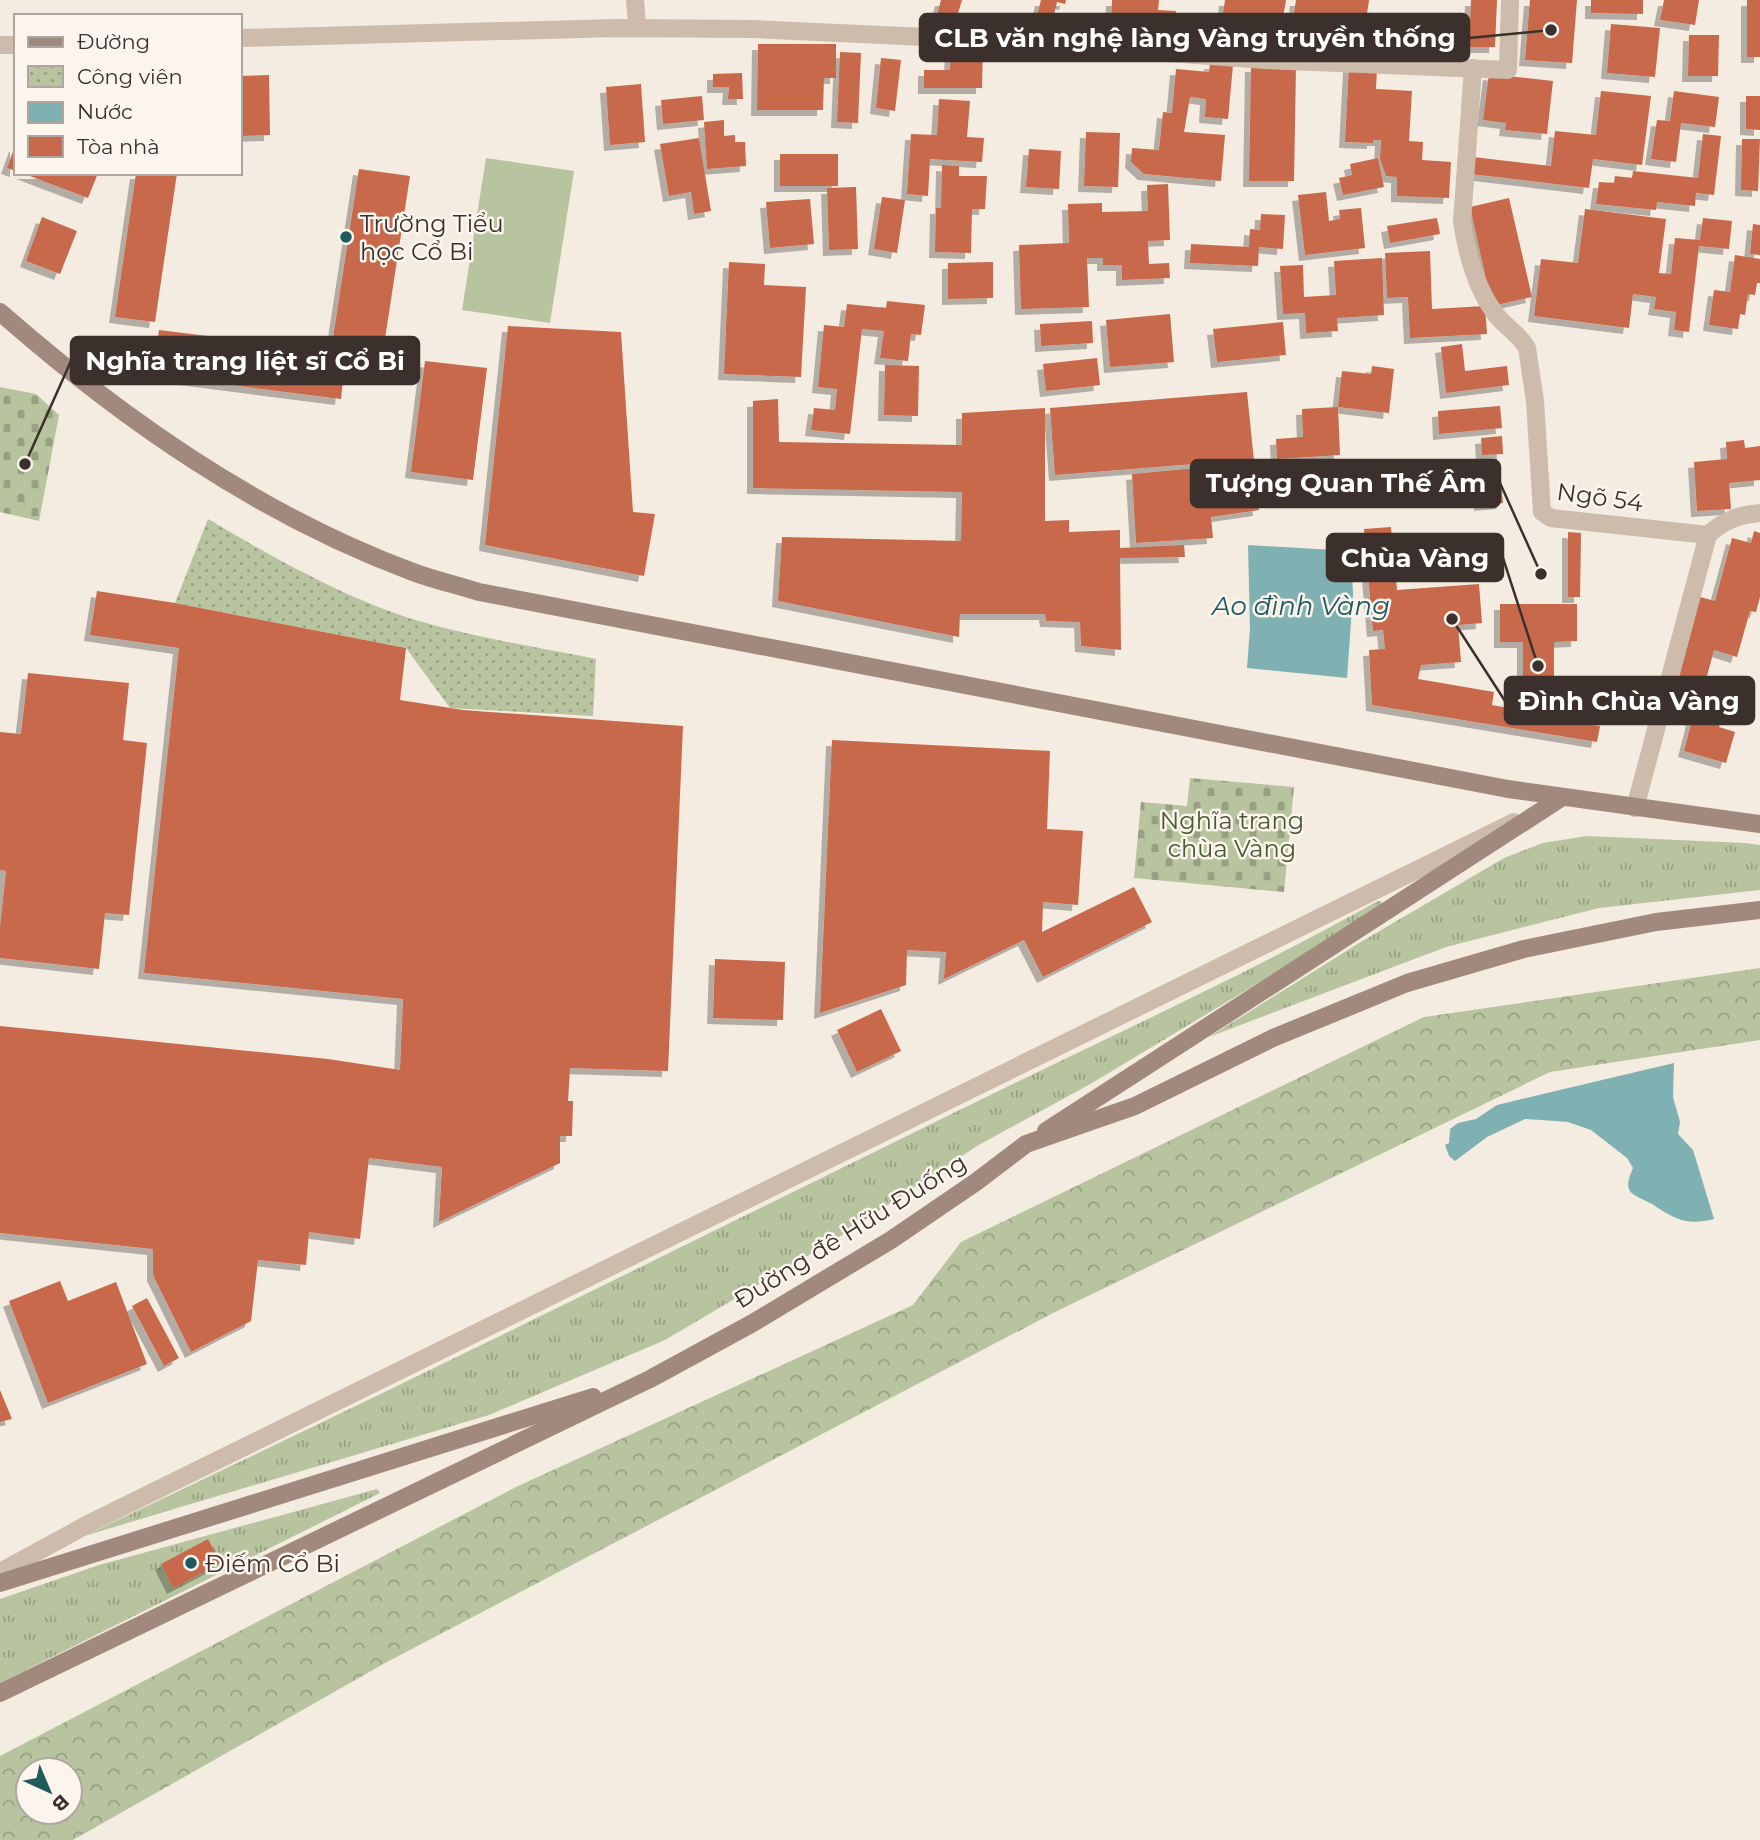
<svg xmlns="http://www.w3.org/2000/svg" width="1760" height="1840" viewBox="0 0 1760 1840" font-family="Montserrat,sans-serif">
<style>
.grass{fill:url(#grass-tufts)}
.forest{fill:url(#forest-crowns);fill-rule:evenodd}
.cemetery{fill:url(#cemetery-stones)}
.park{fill:url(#park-dots)}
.pitch{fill:#b8c4a0}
.water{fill:#7fb0b2}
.building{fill:#c8694b;filter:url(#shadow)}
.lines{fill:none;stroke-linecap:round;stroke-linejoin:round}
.minor{stroke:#cdbbac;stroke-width:18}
.tertiary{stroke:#cdbbac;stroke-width:18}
.secondary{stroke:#a18a7d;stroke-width:18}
.poi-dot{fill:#1f5a5e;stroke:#fbf5ee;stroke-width:2.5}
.labels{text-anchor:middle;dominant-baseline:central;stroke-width:5;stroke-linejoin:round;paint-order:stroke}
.poi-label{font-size:24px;fill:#3b302b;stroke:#fbf5ee;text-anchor:start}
.street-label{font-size:24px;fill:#3b302b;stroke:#fbf5ee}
.park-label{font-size:24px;fill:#4a5a2e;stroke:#fbf5ee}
.water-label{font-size:26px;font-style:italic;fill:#1f5a5e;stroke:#fbf5ee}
.leader{fill:none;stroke:#3b302b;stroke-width:2.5}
.callout-dot{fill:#3b302b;stroke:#fbf5ee;stroke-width:2.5}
.callout{fill:#3b302b;stroke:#3b302b;stroke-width:2.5}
.callout-label{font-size:26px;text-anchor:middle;font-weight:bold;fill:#fff}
</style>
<defs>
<pattern id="grass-tufts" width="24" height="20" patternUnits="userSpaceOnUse" patternTransform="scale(1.75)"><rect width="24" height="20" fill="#b8c4a0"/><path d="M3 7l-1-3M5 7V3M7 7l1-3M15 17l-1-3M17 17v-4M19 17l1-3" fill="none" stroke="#97a083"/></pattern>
<pattern id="forest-crowns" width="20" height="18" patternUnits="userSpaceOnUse" patternTransform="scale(1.75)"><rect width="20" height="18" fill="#b8c4a0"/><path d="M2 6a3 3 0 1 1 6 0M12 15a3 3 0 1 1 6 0" fill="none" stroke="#97a083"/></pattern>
<pattern id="cemetery-stones" width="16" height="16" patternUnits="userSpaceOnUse" patternTransform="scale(1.75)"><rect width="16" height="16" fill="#b8c4a0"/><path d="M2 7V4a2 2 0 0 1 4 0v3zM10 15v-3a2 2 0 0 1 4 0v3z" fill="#97a083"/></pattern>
<pattern id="park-dots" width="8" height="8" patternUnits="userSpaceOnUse" patternTransform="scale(1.75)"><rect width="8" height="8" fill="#b8c4a0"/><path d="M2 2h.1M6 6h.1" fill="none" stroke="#97a083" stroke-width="1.8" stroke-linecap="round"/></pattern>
<filter id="shadow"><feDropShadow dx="-6" dy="6" stdDeviation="0" flood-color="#0004"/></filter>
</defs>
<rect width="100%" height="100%" fill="#f4ebe1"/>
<!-- grass -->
<g class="grass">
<path d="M1587 836 1745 843 1760 845V890L1599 908 1446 947 1209 1037 1359 943 1504 858 1543 843Z"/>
<path d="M1378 901H1381L1383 908 1092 1083 977 1146 836 1239 665 1340 489 1415 84 1536C368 1402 649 1263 931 1124 1080 1050 1233 982 1378 901Z"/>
<path d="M377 1489 380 1493 0 1683V1599L99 1565Z"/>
</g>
<!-- forest -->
<path class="forest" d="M1760 968V1040L1550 1072 1053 1313 387 1662 73 1840H0V1756L516 1487 913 1305 961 1242 1424 1017ZM28 1770H70V1812H28Z"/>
<!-- cemetery -->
<g class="cemetery">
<path d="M0 387 36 394 59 415 39 521 0 512Z"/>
<path d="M1190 778 1294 787 1284 892 1134 878 1141 802 1187 806Z"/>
</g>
<!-- park -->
<path class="park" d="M208 519C270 556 350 601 419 621 477 638 537 647 596 659L593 716 450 708 406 648 175 603Z"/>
<!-- pitch -->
<path class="pitch" d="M486 158 574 171 550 323 462 310Z"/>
<!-- water -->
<g class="water">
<path d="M1248 545 1351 551 1353 594 1347 678 1247 668 1250 628Z"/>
<path d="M1674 1063 1673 1097 1680 1122 1678 1134 1693 1150 1714 1219C1686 1226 1675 1219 1652 1204 1633 1193 1621 1195 1633 1168L1627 1158 1591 1130 1568 1122 1542 1120 1525 1119 1487 1137 1455 1161 1449 1156 1445 1145 1449 1143 1450 1129 1458 1123 1476 1119 1497 1105Z"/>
</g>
<!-- building -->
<g class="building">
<path d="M941 0H962L956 20 937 15Z"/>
<path d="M1041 0H1066L1065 4 1057 2 1050 31 1034 27Z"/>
<path d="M1112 0H1159L1158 10 1176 11 1174 44 1156 43 1157 28 1111 25Z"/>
<path d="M1225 0H1286L1282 23 1223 13Z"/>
<path d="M1296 0H1369L1364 34 1323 28V20L1308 19 1306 35 1291 33Z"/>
<path d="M1471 0H1497L1495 47H1469Z"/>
<path d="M1530 0H1577L1572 63 1525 60Z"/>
<path d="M1591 0H1643V14L1591 13Z"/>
<path d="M1664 0H1699L1695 25 1660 20Z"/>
<rect x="1747" y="0" width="13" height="57"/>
<path d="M1611 24 1660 28 1655 77 1607 73Z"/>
<path d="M1689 35H1719L1718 76H1688Z"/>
<path d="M758 44H836V78H824L823 110H757Z"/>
<path d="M951 45H983L982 88H924V70H950Z"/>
<path d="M840 52 861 53 858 123 837 122Z"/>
<path d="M881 58 901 60 895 111 876 108Z"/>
<path d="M1210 63 1233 65 1228 119 1205 117 1206 99 1190 97 1184 132 1225 135 1221 181 1144 174 1131 162 1132 148 1159 150 1163 112 1172 113 1176 69 1209 72Z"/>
<path d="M1251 66H1296L1294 181H1249Z"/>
<path d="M1349 66 1377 68 1376 89 1412 91 1409 141 1423 142 1422 160 1451 162 1449 198 1397 196V177L1386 176 1380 159 1381 140H1373V143L1345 142Z"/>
<path d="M742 73 743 99H728L729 87H713V74Z"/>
<path d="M1489 74 1553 81 1547 134 1505 130 1506 123 1483 120Z"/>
<path d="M269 75 270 135 240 136V76Z"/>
<path d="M641 84 645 142 610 145 606 87Z"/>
<path d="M1601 91 1651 96 1642 165 1593 159 1589 188 1471 174 1473 157 1551 166 1555 131 1596 135Z"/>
<path d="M1674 91 1719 97 1715 127 1681 123 1676 162 1651 159 1657 120 1670 121Z"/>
<path d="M702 96 704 120 663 124 661 100Z"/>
<path d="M1746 96H1760V130L1746 129Z"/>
<path d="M939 99 970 101 967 137 984 138 982 162 930 159 928 196 907 194 911 134 937 135Z"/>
<path d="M724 120V136L735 135V142H745L746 166 707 169 704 122Z"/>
<path d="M1086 132 1120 133 1118 187 1084 186Z"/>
<path d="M1703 134 1721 136 1714 195 1696 193 1695 206 1657 202 1656 210 1596 204 1599 182 1614 183 1615 176 1632 178 1633 171 1698 178Z"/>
<path d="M699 138 711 211 694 214 691 192 669 196 660 144Z"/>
<path d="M1742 139H1760L1758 191 1741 190Z"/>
<path d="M15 146H16V171L7 168Z"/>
<path d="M1029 149 1061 151 1059 189 1026 187Z"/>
<rect x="780" y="154" width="58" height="32"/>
<path d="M1378 158 1384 187 1343 195 1339 178 1352 175 1350 164Z"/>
<path d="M942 165 959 166V176H987L985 209H972L971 253 935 252 936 208H941Z"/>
<path d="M359 169 410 176 384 345 333 338Z"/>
<path d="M22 173H98L88 198Z"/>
<path d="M136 173H177L155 322 115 317Z"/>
<path d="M1168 184 1170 240 1148 241 1149 264 1169 263 1170 278 1122 280V265H1103V258H1087L1089 307 1021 309 1019 245 1069 243 1068 204 1102 203V212L1148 211 1147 185Z"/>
<path d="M856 187 858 249 829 250 827 188Z"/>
<path d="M1326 192 1329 221 1340 219 1339 210 1361 208 1365 248 1305 255 1298 195Z"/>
<path d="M882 197 905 200 897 253 874 249Z"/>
<path d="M1509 198 1532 297 1492 306 1470 207Z"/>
<path d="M810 199 814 244 770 248 766 202Z"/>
<path d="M1585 209 1666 219 1659 273 1671 274 1675 238 1700 240 1703 218 1732 221 1729 249 1699 246 1689 332 1674 330 1676 312 1654 309 1656 297 1633 294 1629 328 1534 316 1541 259 1578 263Z"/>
<path d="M1261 214 1285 215 1283 249 1259 247 1258 266 1190 263 1191 244 1249 247 1250 229 1260 230Z"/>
<path d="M42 217 77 231 60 274 26 261Z"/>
<path d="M1437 218 1440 234 1390 243 1387 226Z"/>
<path d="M1753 224 1760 225V255L1750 254Z"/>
<path d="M1430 251 1432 309 1485 306 1487 334 1410 338 1408 297 1387 298 1385 253Z"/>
<path d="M1735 255 1760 259V283H1757L1755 295 1748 294 1745 315 1740 314 1738 329 1709 325 1714 290 1730 292Z"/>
<path d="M1382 258 1384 315 1337 318 1338 331 1306 333 1305 313 1283 314 1280 266 1303 265 1304 297 1336 295 1334 261Z"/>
<path d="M729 262 765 264 764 285 806 287 801 377 724 374Z"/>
<path d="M993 262V298L948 299V263Z"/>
<path d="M887 301 925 305 921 335 911 334 908 361 880 358 884 331 862 329 850 434 811 430 814 408 835 410 837 389 818 387 824 325 844 327 847 304 886 308Z"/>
<path d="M1170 314 1174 362 1110 367 1106 320Z"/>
<path d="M1092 321 1093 343 1041 346 1040 324Z"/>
<path d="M1283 322 1286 355 1217 362 1213 329Z"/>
<path d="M508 326 621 332 633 512 655 514 644 576 485 545Z"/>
<path d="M159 330 346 353 341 399 153 375Z"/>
<path d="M1462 344 1465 371 1507 366 1509 385 1446 393 1441 347Z"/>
<path d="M1097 358 1100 385 1046 391 1043 364Z"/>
<path d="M425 361 487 368 473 480 411 472Z"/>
<path d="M885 365 919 366 918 416 884 415Z"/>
<path d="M1372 366 1394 369 1389 413 1338 407 1340 455 1277 459 1276 439 1303 437 1302 409 1338 407 1342 371 1371 374Z"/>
<path d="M1247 392 1259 510 1211 517 1213 538 1136 543 1132 474 1207 467V463L1055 475 1050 408Z"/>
<path d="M778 399 779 442 962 445V413L1045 408V521L1069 520V532L1120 530V548L1184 545 1185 557 1120 558 1121 650 1081 646 1080 622 1046 621 1045 614H960L959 637 778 601 782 537 961 541 962 492 753 488V401Z"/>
<path d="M1500 406 1502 428 1439 434 1438 411Z"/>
<path d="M1502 436 1503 454 1482 455 1481 438Z"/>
<path d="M1744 440 1745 448 1760 446V480L1729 483 1731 509 1697 511 1694 462 1727 459 1726 442Z"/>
<path d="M1501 482 1503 503 1480 505 1479 483Z"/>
<path d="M1391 527 1397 590 1479 584 1482 623 1458 625 1461 662 1421 665 1418 679 1494 692 1492 705 1514 709 1515 703 1578 712 1577 723 1600 726 1597 742 1372 705 1369 650 1385 649 1383 630 1373 631 1364 529Z"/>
<path d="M1754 531 1760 533V597L1756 612 1750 611 1737 657 1714 650 1707 676 1732 682 1719 727 1735 732 1726 763 1684 751 1692 720 1668 713 1700 597 1715 601 1732 538 1751 543Z"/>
<path d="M1568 532 1581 533 1580 597H1568Z"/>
<path d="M97 591 175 603 406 648 400 700 463 710 683 726 668 1071 570 1068 568 1101H573L572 1136H560V1163L439 1222 442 1167 369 1158 360 1239 309 1232 306 1265 258 1260 251 1321 191 1352 153 1275V1249L0 1233V1026L328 1059 400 1070 403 999 144 973 179 648 90 635Z"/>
<path d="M1500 604H1577V641L1554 642V690H1523V642H1500Z"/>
<path d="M28 673 129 683 123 740 147 743 129 915 105 913 99 969 0 958V927L6 871 0 870V732L21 734Z"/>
<path d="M832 740 1050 751 1047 829 1083 831 1078 905 1043 902 1042 932 1134 887 1152 922 1043 977 1024 940 944 979 946 952 907 950 906 985 820 1013Z"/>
<path d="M715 959 785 962 783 1020 713 1018Z"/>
<path d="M881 1009 901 1051 857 1072 837 1030Z"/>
<path d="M60 1281 68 1301 116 1282 147 1364 48 1403 9 1301Z"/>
<path d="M147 1298 179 1358 164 1366 132 1306Z"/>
<path d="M0 1390 12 1419 0 1422Z"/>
<path d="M208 1539 221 1563 173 1588 161 1564Z"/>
</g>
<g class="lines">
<!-- minor -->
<g class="minor">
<path d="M635 0 637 27"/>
<path d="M240 38 617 28 752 29 991 40 1265 60 1508 70 1510 0"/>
<path d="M0 45H16"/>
<path d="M1473 68 1462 222C1467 255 1476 289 1497 316 1506 327 1520 335 1527 348L1535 401 1542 512 1551 518 1708 535 1635 808"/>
<path d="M1708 535C1724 520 1739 515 1760 513"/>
</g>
<!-- tertiary -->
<path class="tertiary" d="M0 1572 92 1522 1514 822"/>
<!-- secondary -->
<g class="secondary">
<path d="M0 312C122 419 259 515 413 572 434 580 457 585 479 592L1508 789 1760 824"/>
<path d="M1046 1131 1561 798"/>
<path d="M0 1583 593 1397"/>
<path d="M0 1693 650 1379 751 1324 891 1240 976 1182 1026 1144 1135 1106 1273 1038 1407 983 1524 949 1656 922 1760 910"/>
</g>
</g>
<!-- markers -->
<g class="poi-dot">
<circle cx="346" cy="237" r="7"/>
<circle cx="191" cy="1563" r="7"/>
</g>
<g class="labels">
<!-- poi labels -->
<g class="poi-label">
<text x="360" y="223">Trường Tiểu<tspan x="360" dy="28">học Cổ Bi</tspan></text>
<text x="205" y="1563">Điếm Cổ Bi</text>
</g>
<!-- street labels -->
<g class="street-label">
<text transform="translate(1600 497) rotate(8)">Ngõ 54</text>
<text transform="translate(850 1231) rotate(-32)">Đường đê Hữu Đuống</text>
</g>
<!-- park labels -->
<g class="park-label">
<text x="1232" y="820">Nghĩa trang<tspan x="1232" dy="28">chùa Vàng</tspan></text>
</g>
<!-- water labels -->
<g class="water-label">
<text x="1301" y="606">Ao đình Vàng</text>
</g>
</g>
<!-- callouts -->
<path class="leader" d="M1551 30L1469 38M25 464L71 361M1541 574L1500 483M1538 666L1503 558M1452 619L1505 701"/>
<g class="callout-dot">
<circle cx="1551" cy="30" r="7"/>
<circle cx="25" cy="464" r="7"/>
<circle cx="1541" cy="574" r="7"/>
<circle cx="1538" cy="666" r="7"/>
<circle cx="1452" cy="619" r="7"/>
</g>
<g class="callout">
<rect x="920" y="14" width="549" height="47" rx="7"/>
<rect x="71" y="337" width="348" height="47" rx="7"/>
<rect x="1191" y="460" width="309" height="47" rx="7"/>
<rect x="1327" y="534" width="176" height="47" rx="7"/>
<rect x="1505" y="677" width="249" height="47" rx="7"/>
</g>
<g class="callout-label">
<text x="1195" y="47">CLB văn nghệ làng Vàng truyền thống</text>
<text x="245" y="370">Nghĩa trang liệt sĩ Cổ Bi</text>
<text x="1346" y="492">Tượng Quan Thế Âm</text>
<text x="1415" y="567">Chùa Vàng</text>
<text x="1629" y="710">Đình Chùa Vàng</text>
</g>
<!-- legend -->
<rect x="14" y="14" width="228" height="161" fill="#fbf5ee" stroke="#aea6a0" stroke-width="2"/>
<rect x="28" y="37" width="35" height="10" fill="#a18a7d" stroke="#aea6a0" stroke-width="2"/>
<text x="77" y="49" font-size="21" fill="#3b302b">Đường</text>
<rect x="28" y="66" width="35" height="21" fill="url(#park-dots)" stroke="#aea6a0" stroke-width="2"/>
<text x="77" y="84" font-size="21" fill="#3b302b">Công viên</text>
<rect x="28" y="102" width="35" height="21" fill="#7fb0b2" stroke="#aea6a0" stroke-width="2"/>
<text x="77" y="119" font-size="21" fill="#3b302b">Nước</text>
<rect x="28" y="136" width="35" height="21" fill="#c8694b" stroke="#aea6a0" stroke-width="2"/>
<text x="77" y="154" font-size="21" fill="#3b302b">Tòa nhà</text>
<!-- north arrow -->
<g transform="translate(49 1791) rotate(136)"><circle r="33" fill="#fbf5ee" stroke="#aea6a0" stroke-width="2"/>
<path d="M0-5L12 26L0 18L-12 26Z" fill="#1f5a5e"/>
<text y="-10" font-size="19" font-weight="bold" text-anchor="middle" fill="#3b302b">B</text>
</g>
</svg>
